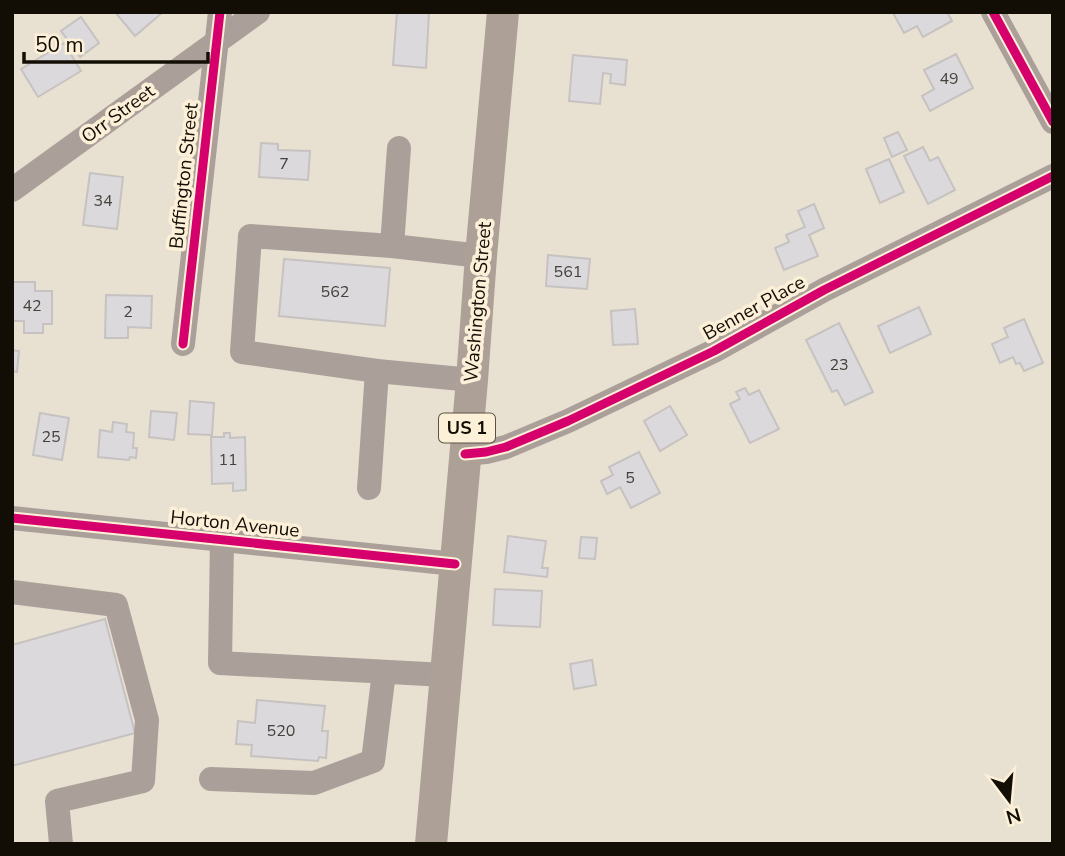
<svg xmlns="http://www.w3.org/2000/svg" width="1065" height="856" viewBox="0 0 1065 856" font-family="'Nunito Sans',sans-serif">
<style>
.building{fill:#dcd9dd;stroke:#c6c2c1;stroke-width:2}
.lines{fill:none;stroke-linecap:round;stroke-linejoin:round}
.minor{stroke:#ab9f9a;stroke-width:24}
.major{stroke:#aca097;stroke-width:32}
.cycleway-casing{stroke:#fdf0d8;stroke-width:13}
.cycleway{stroke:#d6006c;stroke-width:9}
.labels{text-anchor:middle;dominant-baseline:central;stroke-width:7;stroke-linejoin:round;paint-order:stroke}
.number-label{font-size:16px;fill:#45413b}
.shield{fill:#fdf0d8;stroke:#595244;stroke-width:2}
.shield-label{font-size:18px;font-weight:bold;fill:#130e05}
.street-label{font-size:19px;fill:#130e05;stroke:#fdf0d8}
</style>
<rect width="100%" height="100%" fill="#e8e0d0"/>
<!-- building -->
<g class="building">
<path d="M115 12H163L135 36Z"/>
<path d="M397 12H429L426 68 393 65Z"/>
<path d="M894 12H947L952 21 923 37 917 26 904 33 893 13Z"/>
<path d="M81 17 99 43 80 57 61 31Z"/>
<path d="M64 43 81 71 38 97 21 69Z"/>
<path d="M956 54 973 88 930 111 922 96 934 89 924 70Z"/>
<path d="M573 55 627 60 625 85 610 83 611 74 603 73 600 104 569 101Z"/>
<path d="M898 132 907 150 892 157 884 138Z"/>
<path d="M261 143 278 144V150L310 151 308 180 259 177Z"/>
<path d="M923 147 930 161 938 157 955 190 928 204 904 156Z"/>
<path d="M889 159 904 192 880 203 866 169Z"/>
<path d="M90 173 123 177 117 229 83 225Z"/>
<path d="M814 204 824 228 809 235 818 256 784 270 775 248 789 242 786 235 805 227 798 211Z"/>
<path d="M548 255 590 259 587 289 546 286Z"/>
<path d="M284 259 390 268 385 326 279 316Z"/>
<path d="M13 282H35V291H52V324H43V333H24V321H12Z"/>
<path d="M106 295 152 296 151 328 128 327V338H105Z"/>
<path d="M919 307 931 334 890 353 878 326Z"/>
<path d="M635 309 638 344 613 345 611 311Z"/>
<path d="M1024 319 1043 363 1024 371 1020 363 1016 364 1013 357 1000 363 992 344 1008 337 1004 328Z"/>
<path d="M839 323 873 392 845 405 837 390 832 392 806 340Z"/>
<path d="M12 350 19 351 17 372 12 371Z"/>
<path d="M745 388 749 395 759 390 779 429 750 443 730 404 740 399 736 392Z"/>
<path d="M190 401 214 403 212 435 188 434Z"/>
<path d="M670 406 687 435 660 451 644 421Z"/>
<path d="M151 411 177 413 174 440 149 437Z"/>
<path d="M40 413 69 418 62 460 33 455Z"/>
<path d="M113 422 127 424 126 432 134 433 133 448H137L136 458 130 457 129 460 98 457 100 430 112 432Z"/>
<path d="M224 433H230V438L245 437 246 490 233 491V483L212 484 211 437H224Z"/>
<path d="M639 452 660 493 631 508 620 487 607 494 601 481 613 475 609 467Z"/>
<path d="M508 536 546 541 542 568H548L547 577 504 572Z"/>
<path d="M581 537 597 538 595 559 579 558Z"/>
<path d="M495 589 542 591 540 627 493 625Z"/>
<path d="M105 619 135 733 12 766V645Z"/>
<path d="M592 660 596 685 574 689 570 664Z"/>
<path d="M257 700 325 706 322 731H328L326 758 319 757 318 761 251 756 252 745 236 744 238 721 255 723Z"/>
</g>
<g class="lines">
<!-- minor -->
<g class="minor">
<path d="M993 12 1053 122"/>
<path d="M12 190 258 12"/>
<path d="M392 246 399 148"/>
<path d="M183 344 220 12"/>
<path d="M472 380 377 371 242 352 250 236 392 246 481 256"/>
<path d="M465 454 486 452 506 447 568 421 714 351 824 290 1053 176"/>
<path d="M369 488 377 371"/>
<path d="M12 518 455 564"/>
<path d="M222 540 220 663 445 675"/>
<path d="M12 592 116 605 147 720 143 781 57 801 61 844"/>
<path d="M211 779 314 783 373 761 384 672"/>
</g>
<!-- major -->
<path class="major" d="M431 844 472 380 481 256 503 12"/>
<!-- cycleway casing -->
<g class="cycleway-casing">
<g id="cycleway">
<path d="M993 12 1053 122"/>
<path d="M183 344 220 12"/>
<path d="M465 454 486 452 506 447 568 421 714 351 824 290 1053 176"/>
<path d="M12 518 455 564"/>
</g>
</g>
<!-- cycleway -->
<use href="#cycleway" class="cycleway"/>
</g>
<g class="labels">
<!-- number labels -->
<g class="number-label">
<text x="949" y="79">49</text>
<text x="284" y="164">7</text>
<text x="103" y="201">34</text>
<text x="568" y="272">561</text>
<text x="335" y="292">562</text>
<text x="32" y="306">42</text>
<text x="128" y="312">2</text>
<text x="839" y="365">23</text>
<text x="51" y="437">25</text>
<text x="228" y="460">11</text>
<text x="630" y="478">5</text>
<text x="281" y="731">520</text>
</g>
<!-- shield labels -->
<rect class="shield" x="439" y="413.5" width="56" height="29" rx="5"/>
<g class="shield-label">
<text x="467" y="428">US 1</text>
</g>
<!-- street labels -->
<g class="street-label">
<text transform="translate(118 114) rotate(-36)">Orr Street</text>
<text transform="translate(184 176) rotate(-84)">Buffington Street</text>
<text transform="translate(478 302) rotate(-85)">Washington Street</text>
<text transform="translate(754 308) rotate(-29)">Benner Place</text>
<text transform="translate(235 524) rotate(6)">Horton Avenue</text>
</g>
</g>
<!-- border -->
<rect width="1065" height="856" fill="none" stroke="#130e05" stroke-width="28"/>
<!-- north arrow -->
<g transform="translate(1009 800) rotate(164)" stroke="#fdf0d8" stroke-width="5" paint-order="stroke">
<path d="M0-5L12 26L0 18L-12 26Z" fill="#130e05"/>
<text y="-10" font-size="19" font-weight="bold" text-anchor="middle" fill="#130e05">N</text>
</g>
<!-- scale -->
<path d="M24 52v10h184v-10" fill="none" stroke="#130e05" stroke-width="3.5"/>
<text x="35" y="52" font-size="21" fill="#130e05" stroke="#fdf0d8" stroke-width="5" paint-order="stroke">50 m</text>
</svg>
